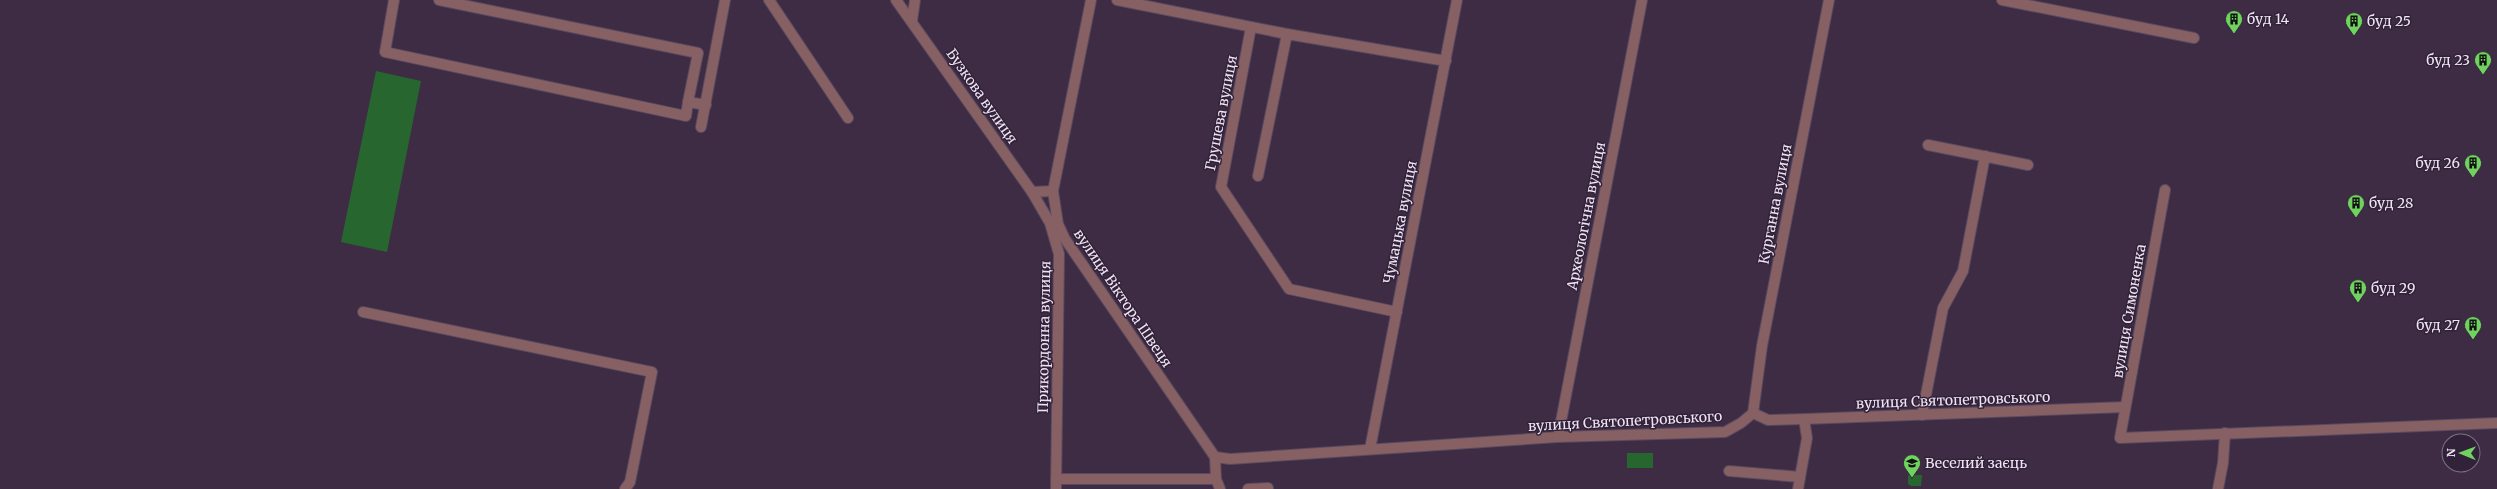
<svg xmlns="http://www.w3.org/2000/svg" width="2497" height="489" viewBox="0 0 2497 489" font-family="Merriweather,serif">
<style>
.green{fill:#286630}
.lines{fill:none;stroke-linecap:round;stroke-linejoin:round}
.minor-casing{stroke:#594960;stroke-width:12}
.minor{stroke:#866063;stroke-width:10}
.labels{text-anchor:middle;dominant-baseline:central;stroke-width:3;stroke-linejoin:round;paint-order:stroke}
.poi-label{font-size:14px;fill:#efe4f4;stroke:#322239;text-anchor:start}
.street-label{font-size:14px;fill:#efe4f4;stroke:#322239}
</style>
<rect width="100%" height="100%" fill="#3d2c44"/>
<!-- green -->
<g class="green">
<path d="M376 71 421 81 387 252 341 242Z"/>
<rect x="1627" y="453" width="26" height="15"/>
<path d="M1908 475H1922L1921 486H1911L1908 484Z"/>
</g>
<g class="lines">
<!-- minor casing -->
<g class="minor-casing">
<g id="minor">
<path d="M394 0 385 52 686 116 688 102"/>
<path d="M439 0 698 53 688 102 706 105"/>
<path d="M769 0 848 118"/>
<path d="M896 0 1032 192 1053 191"/>
<path d="M1091 0 1053 191 1058 224 1065 239 1215 457"/>
<path d="M1117 0 1287 34 1446 61"/>
<path d="M2002 0 2194 38"/>
<path d="M912 21 915 0"/>
<path d="M1251 27 1221 187 1289 289 1397 312"/>
<path d="M701 127 725 0"/>
<path d="M1928 145 2028 165"/>
<path d="M1258 176 1287 34"/>
<path d="M2165 190 2120 438 2497 423"/>
<path d="M1032 192 1050 223 1059 254 1056 489"/>
<path d="M363 312 652 372 630 482 625 489"/>
<path d="M1753 413 1762 346 1829 0"/>
<path d="M1922 415 1943 308 1963 271 1985 156"/>
<path d="M1558 437 1642 0"/>
<path d="M1370 449 1457 0"/>
<path d="M1215 457 1230 459 1558 437 1725 432 1741 423 1753 413 1768 420 1804 419 2125 407"/>
<path d="M1215 457 1216 479 1220 489"/>
<path d="M1729 471 1800 477"/>
<path d="M1056 479H1216"/>
<path d="M1248 489 1268 488"/>
<path d="M1798 489 1807 438 1804 419"/>
<path d="M2218 489 2223 463 2225 433"/>
</g>
</g>
<!-- minor -->
<use href="#minor" class="minor"/>
</g>
<!-- icons -->
<defs>
<g id="building-pin" transform="scale(0.9)"><path d="M0 17L-7.5 6A9.5 9.5 0 1 1 7.5 6Z" fill="#70d35f" stroke="#322239"/><path d="M-4-6H4V6H1V3H-1V6H-4ZM-2.5-4.3h1.7v1.8h-1.7ZM.8-4.3h1.7v1.8H.8ZM-2.5-1h1.7V.8h-1.7ZM.8-1h1.7V.8H.8Z" fill="#111"/></g>
<g id="school-pin" transform="scale(0.9)"><path d="M0 17L-7.5 6A9.5 9.5 0 1 1 7.5 6Z" fill="#70d35f" stroke="#322239"/><path d="M0-5L7-2L0 1L-7-2ZM-4 1L0 2.5L4 1V4Q0 6-4 4Z" fill="#111"/></g>
</defs>
<g fill-rule="evenodd">
<use href="#building-pin" x="2234" y="19"/>
<use href="#building-pin" x="2354" y="21"/>
<use href="#building-pin" x="2483" y="60"/>
<use href="#building-pin" x="2473" y="163"/>
<use href="#building-pin" x="2356" y="203"/>
<use href="#building-pin" x="2358" y="288"/>
<use href="#building-pin" x="2473" y="325"/>
<use href="#school-pin" x="1912" y="463"/>
</g>
<g class="labels">
<!-- poi labels -->
<g class="poi-label">
<text x="2247" y="19">буд 14</text>
<text x="2367" y="21">буд 25</text>
<text x="2470" y="60" text-anchor="end">буд 23</text>
<text x="2460" y="163" text-anchor="end">буд 26</text>
<text x="2369" y="203">буд 28</text>
<text x="2371" y="288">буд 29</text>
<text x="2460" y="325" text-anchor="end">буд 27</text>
<text x="1925" y="463">Веселий заєць</text>
</g>
<!-- street labels -->
<g class="street-label">
<text transform="translate(982 96) rotate(55)">Бузкова вулиця</text>
<text transform="translate(1221 113) rotate(-79)">Грушева вулиця</text>
<text transform="translate(1775 204) rotate(-79)">Курганна вулиця</text>
<text transform="translate(1586 216) rotate(-79)">Археологічна вулиця</text>
<text transform="translate(1400 222) rotate(-79)">Чумацька вулиця</text>
<text transform="translate(1123 298) rotate(56)">вулиця Віктора Швеця</text>
<text transform="translate(2129 311) rotate(-80)">вулиця Симоненка</text>
<text transform="translate(1044 337) rotate(-89)">Прикордонна вулиця</text>
<text transform="translate(1953 400) rotate(-2)">вулиця Святопетровського</text>
<text transform="translate(1625 421) rotate(-3)">вулиця Святопетровського</text>
</g>
</g>
<!-- north arrow -->
<g transform="translate(2461 453) rotate(271)"><circle r="19" fill="#322239" stroke="#7e7084"/>
<path d="M0-3L7 15L0 10L-7 15Z" fill="#70d35f"/>
<text y="-6" font-size="11" font-weight="bold" text-anchor="middle" fill="#efe4f4">N</text>
</g>
</svg>
